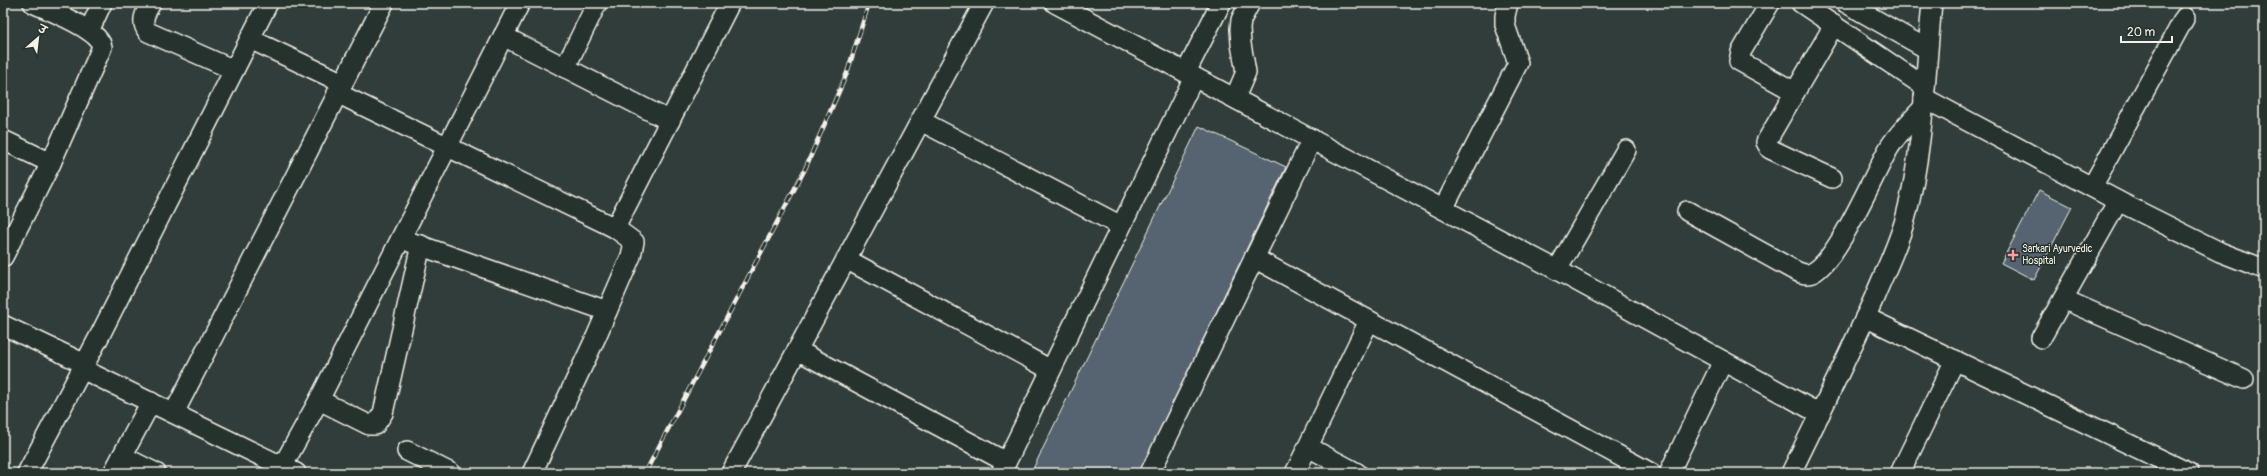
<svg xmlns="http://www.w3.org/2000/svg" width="2267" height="476" viewBox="0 0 2267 476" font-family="Pangolin,'Playpen Sans Deva',sans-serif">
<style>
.building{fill:#566471;stroke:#f4f1e8}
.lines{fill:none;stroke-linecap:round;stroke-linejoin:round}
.minor-casing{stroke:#f4f1e8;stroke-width:22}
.minor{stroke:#26332d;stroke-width:19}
.rail-casing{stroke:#f4f1e8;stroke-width:4.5}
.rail{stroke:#26332d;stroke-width:3;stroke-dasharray:9;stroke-linecap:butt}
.poi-dot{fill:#ff9aa2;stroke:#26332d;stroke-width:1.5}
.labels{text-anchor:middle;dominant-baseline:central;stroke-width:3;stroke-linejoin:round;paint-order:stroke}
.poi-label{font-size:10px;fill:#f4f1e8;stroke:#26332d;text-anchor:start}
</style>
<rect width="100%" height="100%" fill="#303d3b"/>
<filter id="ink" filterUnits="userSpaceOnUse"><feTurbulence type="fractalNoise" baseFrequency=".025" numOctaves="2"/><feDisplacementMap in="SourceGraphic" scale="8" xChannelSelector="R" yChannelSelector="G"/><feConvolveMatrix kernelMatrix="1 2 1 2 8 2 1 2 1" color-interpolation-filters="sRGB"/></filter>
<g filter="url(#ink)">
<!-- building -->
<g class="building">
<path d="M1199 126 1286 167 1139 473H1031Z"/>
<path d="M2039 190 2072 207 2034 280 2001 263Z"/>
</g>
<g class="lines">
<!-- minor casing -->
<g class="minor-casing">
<g id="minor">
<path d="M151 3C145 13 140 22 148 32L234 70"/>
<path d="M1055 3 1546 264 1820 414"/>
<path d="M1770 3 1741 52 1739 61 1795 92"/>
<path d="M1801 3 1925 87"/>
<path d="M1846 3 1927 49"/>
<path d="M89 31 102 3"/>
<path d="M503 36 670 121"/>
<path d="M250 39 343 83"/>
<path d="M565 68 597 3"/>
<path d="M1186 72 1221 3"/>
<path d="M337 93 615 228 634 242 631 256 596 337 532 473"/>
<path d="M1235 98 1246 72 1241 44 1240 29 1241 20 1250 3"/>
<path d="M1924 98 2118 201 2220 252 2264 269"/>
<path d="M921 121 1121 226"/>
<path d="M3 140 51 163"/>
<path d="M1832 178 1770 149 1766 142 1834 25"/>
<path d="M2092 187 2185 17"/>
<path d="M1443 209 1518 63 1505 25V16L1508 3"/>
<path d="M1687 211 1792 269C1798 272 1805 276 1812 273 1838 261 1873 175 1889 148 1898 133 1911 121 1923 108"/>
<path d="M615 228 730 3"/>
<path d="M410 242 607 311"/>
<path d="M3 257 51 163 102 47C99 29 50 11 33 3"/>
<path d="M1254 258 1651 473"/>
<path d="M846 259 1051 370"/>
<path d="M1557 270 1626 150"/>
<path d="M2063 299 2244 379"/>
<path d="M1865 317 2189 473"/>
<path d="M3 325 85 364"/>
<path d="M2041 338 2118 201"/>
<path d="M797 350 1006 462"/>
<path d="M82 369 296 473"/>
<path d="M319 400 369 425H375L383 413 421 245"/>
<path d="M174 413 384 3"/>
<path d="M1308 447 1357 473"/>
<path d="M407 451 451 473"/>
<path d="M122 456 156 473"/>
<path d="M282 467 319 400 520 3"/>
<path d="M27 473 100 335 268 3"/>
<path d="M113 473 151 402"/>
<path d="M731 473 984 3"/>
<path d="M1001 473 1194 77"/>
<path d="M1150 473 1312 139"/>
<path d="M1295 473 1369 321"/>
<path d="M1669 473 1723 361"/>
<path d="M1791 473C1819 415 1848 357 1874 298 1885 271 1899 244 1906 216 1924 147 1925 74 1932 3"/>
<path d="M1900 473 1955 360"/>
</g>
</g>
<!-- minor -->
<use href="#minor" class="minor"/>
<!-- rail casing -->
<g class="rail-casing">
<path id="rail" d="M645 473 805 169 847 73 869 3"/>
</g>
<!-- rail -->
<use href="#rail" class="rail"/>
</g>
</g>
<!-- markers -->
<path class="poi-dot" d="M2011 249h4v4h4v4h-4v4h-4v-4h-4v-4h4z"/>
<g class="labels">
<!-- poi labels -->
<g class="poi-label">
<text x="2022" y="249">Sarkari Ayurvedic<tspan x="2022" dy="12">Hospital</tspan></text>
</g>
</g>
<!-- margin -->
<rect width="2267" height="476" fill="none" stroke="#26332d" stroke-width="16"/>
<rect x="8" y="8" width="2251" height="460" fill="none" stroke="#f4f1e8" stroke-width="1.5" filter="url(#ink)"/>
<!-- north arrow -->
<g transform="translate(38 38) rotate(28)" stroke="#26332d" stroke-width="3" paint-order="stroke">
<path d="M0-3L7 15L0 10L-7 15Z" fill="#f4f1e8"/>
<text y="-6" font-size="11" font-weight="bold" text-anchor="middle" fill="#f4f1e8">उ</text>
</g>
<!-- scale -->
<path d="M2121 36v6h51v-6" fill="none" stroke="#f4f1e8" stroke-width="2"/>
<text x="2127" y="36" font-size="12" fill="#f4f1e8" stroke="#26332d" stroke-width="3" paint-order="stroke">20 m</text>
</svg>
